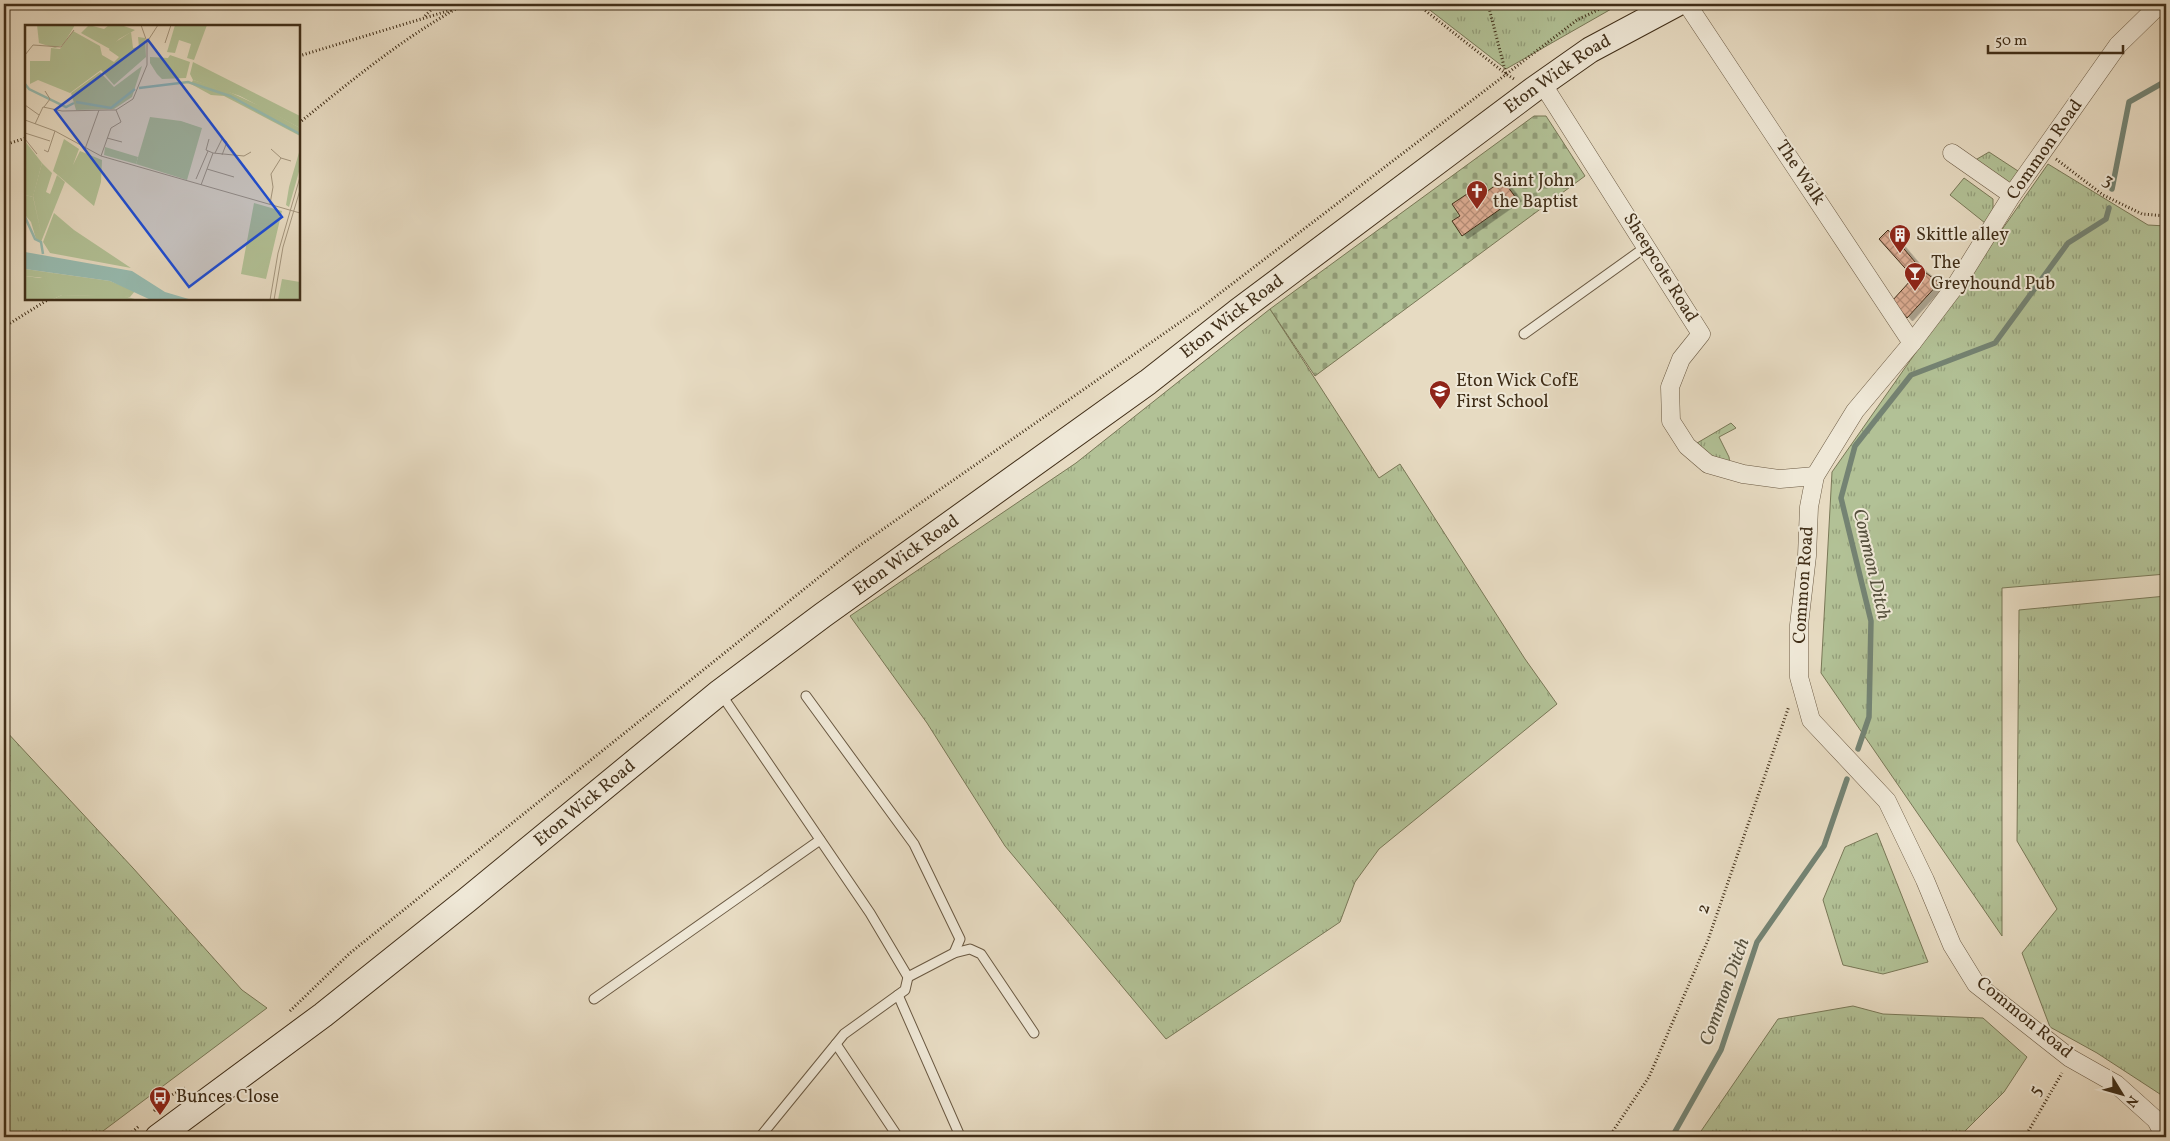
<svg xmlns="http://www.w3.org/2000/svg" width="2170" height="1141" viewBox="0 0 2170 1141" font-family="Vollkorn,serif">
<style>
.grass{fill:url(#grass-tufts);stroke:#797857}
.cemetery{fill:url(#cemetery-stones);stroke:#797857}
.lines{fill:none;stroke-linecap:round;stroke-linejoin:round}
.stream{stroke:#748373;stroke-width:5.5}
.building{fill:url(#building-cross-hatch);stroke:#402e18;filter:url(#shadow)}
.lane-casing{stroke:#6a5942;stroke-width:11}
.street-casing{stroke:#6a5942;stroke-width:19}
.secondary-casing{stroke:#402e18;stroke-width:27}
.path{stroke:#402e18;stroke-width:3;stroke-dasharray:1 2.5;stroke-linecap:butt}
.lane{stroke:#efe8d7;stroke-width:9}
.street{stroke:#efe8d7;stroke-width:18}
.secondary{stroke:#efe8d7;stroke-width:25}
.labels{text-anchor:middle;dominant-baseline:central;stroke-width:4;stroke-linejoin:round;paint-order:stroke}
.street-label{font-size:18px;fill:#402e18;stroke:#efe8d7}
.poi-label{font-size:18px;fill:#402e18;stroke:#efe8d7;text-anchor:start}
.water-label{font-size:19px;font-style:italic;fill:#56513e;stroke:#efe8d7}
.inset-river{fill:none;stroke:#97bbb0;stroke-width:2.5}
.inset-road{fill:none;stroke:#a4967e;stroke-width:1}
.view{fill:#1d4ed8;fill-opacity:0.15;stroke:#1d4ed8;stroke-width:2.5}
.inset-edge{fill:none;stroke:#402e18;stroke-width:2.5}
</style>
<defs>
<pattern id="grass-tufts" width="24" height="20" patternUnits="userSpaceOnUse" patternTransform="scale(1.25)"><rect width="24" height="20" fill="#b2c196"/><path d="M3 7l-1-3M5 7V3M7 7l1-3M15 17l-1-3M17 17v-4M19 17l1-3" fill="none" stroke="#929d79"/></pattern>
<pattern id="cemetery-stones" width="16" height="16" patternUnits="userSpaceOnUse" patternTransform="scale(1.25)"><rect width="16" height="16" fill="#b2c196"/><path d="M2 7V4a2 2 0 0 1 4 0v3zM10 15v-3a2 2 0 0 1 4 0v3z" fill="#929d79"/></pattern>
<pattern id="building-cross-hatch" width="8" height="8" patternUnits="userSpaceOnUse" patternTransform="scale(1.25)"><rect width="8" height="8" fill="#dcac92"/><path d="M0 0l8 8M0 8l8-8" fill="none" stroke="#b48c76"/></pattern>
<filter id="shadow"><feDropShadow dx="5.5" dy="3" stdDeviation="0" flood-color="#0004"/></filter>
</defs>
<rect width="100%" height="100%" fill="#e7dbc2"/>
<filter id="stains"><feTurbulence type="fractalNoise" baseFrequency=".004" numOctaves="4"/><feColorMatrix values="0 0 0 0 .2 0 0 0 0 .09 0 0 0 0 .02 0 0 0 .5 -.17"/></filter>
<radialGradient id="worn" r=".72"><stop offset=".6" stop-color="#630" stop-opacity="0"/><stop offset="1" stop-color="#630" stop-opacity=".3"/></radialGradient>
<!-- grass -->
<g class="grass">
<path d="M1422 4H1620L1506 69Z"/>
<path d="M1989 152 2018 171 2012 183 1999 187 1972 162Z"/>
<path d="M2048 164 2148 225 2166 226V574L2002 588V936L1821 673 1832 472Z"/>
<path d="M1964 178 1993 199V211L1985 223 1950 195Z"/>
<path d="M1270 309 1379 478 1400 464 1525 659 1557 704 1379 849 1355 882 1340 922 1166 1039 1005 846 927 723 850 616 1076 463Z"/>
<path d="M1731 423 1736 428 1719 437 1729 457 1730 465 1692 446Z"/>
<path d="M2166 596V1098L2097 1053 2050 1027 2022 953 2057 909 2017 841 2019 610Z"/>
<path d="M4 729 133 868 242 990 267 1008 95 1137H15L4 1124Z"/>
<path d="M1877 833 1928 962 1883 974 1843 965 1823 900 1845 847Z"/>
<path d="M1853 1006 1883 1014 1983 1018 2027 1057 2004 1092 1959 1137H1697L1778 1019Z"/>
</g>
<!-- cemetery -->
<path class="cemetery" d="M1534 116H1546L1585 176 1315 376 1270 309Z"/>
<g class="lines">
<!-- stream -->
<g class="stream">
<path d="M2112 189 2129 102 2166 81"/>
<path d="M1858 749 1869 717 1871 621 1841 498 1855 446 1911 375 1995 343 2068 243 2106 219 2109 208"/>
<path d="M1672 1137 1721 1050 1757 942 1824 846 1847 779"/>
</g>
</g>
<!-- building -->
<g class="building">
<path d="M1503 180 1516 198 1462 236 1452 221 1460 216 1452 204 1467 194 1472 202Z"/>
<path d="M1888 230 1921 269 1913 277 1879 239Z"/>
<path d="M1921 269 1939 283 1907 318 1892 301Z"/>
</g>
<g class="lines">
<!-- lane casing -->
<g class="lane-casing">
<g id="lane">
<path d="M1524 334 1647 246"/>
<path d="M721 694 870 913 908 977 905 990 844 1034 760 1137"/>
<path d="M806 696 914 844 960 939 954 953"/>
<path d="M908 977 954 953 970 949 981 954 1034 1033"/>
<path d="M898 995 960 1136 956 1137"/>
<path d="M594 999 820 840"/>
<path d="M836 1044 898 1137"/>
</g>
</g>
<!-- street casing -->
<g class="street-casing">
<g id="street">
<path d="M1687 4 1912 343"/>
<path d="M2160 4 2118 45 2012 195 1956 285 1912 343 1855 411 1815 476 1809 507 1807 556 1799 625V677L1811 720 1887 801 1925 880 1952 945 1976 984 2070 1058 2116 1084 2156 1120 2165 1137"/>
<path d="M1542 83 1701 334 1681 359 1670 387 1671 421 1687 446 1708 464 1743 474 1780 479 1815 476"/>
<path d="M1952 153 2012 195"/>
</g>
</g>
<!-- secondary casing -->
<g class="secondary-casing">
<g id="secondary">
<path id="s1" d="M158 1137 323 1015 467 900 720 692 823 615 1148 382 1237 312 1533 90 1590 50 1676 4"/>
</g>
</g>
<!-- path -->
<g class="path">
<path d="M1417 4 1506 74"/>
<path d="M1488 4 1506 74 1514 79"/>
<path d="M425 16 437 4"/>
<path d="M299 56 451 10"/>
<path d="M299 123C351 81 405 36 465 4"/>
<path d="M4 145 26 138"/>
<path d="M2056 159 2103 195 2142 214 2166 216"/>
<path d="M4 327 49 299"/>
<path d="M290 1011 350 953 853 550 1202 307 1577 20 1610 4"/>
<path d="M154 1111 170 1096 185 1088"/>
<path d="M127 1137 139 1126"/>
<path d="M1609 1137 1649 1077 1708 940 1789 706"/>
<path d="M2025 1137 2062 1073"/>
</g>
<!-- lane -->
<use href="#lane" class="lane"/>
<!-- street -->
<use href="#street" class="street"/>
<!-- secondary -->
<use href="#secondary" class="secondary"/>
</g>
<!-- icons -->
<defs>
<g id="church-pin" transform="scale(1.125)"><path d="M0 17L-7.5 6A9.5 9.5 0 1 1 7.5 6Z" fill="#8f2418" stroke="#efe8d7"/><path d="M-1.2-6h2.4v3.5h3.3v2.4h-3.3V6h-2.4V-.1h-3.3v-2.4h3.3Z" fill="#fff"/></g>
<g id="building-pin" transform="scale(1.125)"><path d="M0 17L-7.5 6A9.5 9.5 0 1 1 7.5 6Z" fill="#8f2418" stroke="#efe8d7"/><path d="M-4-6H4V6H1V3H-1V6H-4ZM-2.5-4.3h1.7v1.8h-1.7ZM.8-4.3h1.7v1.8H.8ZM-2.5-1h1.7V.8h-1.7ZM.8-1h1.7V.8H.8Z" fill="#fff"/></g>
<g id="bar-pin" transform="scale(1.125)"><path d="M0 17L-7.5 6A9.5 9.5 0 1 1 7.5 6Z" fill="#8f2418" stroke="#efe8d7"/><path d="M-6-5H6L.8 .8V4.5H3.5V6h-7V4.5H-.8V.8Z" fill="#fff"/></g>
<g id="school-pin" transform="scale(1.125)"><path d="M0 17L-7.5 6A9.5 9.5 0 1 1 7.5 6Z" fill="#8f2418" stroke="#efe8d7"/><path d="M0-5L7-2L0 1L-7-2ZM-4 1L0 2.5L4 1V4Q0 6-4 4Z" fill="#fff"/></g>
<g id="bus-pin" transform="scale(1.125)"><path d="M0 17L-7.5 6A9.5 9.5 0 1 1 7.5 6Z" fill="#8f2418" stroke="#efe8d7"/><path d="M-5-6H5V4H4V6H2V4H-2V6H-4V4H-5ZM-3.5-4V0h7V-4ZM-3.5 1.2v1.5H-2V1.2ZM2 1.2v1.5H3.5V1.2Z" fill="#fff"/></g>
</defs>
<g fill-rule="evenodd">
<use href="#church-pin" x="1477" y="191"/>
<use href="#building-pin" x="1900" y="235"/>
<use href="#bar-pin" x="1915" y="273"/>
<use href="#school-pin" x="1440" y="391"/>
<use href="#bus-pin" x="160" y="1097"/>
</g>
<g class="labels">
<!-- street labels -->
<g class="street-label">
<text stroke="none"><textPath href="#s1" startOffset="1758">Eton Wick Road</textPath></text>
<text transform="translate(2045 150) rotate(-55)">Common Road</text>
<text transform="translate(1800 173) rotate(56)">The Walk</text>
<text transform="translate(2108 181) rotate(33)">3</text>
<text transform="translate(1660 268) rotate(58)">Sheepcote Road</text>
<text stroke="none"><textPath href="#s1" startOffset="1352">Eton Wick Road</textPath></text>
<text stroke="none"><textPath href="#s1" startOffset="948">Eton Wick Road</textPath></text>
<text transform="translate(1804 585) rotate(-86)">Common Road</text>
<text stroke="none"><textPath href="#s1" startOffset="542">Eton Wick Road</textPath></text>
<text transform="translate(1704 909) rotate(-71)">2</text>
<text transform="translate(2024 1018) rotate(39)">Common Road</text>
<text transform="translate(2036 1091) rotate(-60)">5</text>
</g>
<!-- poi labels -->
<g class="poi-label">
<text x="1493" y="181">Saint John<tspan x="1493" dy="21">the Baptist</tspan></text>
<text x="1916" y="235">Skittle alley</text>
<text x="1931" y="263">The<tspan x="1931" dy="21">Greyhound Pub</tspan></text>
<text x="1456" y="381">Eton Wick CofE<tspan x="1456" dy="21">First School</tspan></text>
<text x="176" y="1097">Bunces Close</text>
</g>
<!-- water labels -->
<g class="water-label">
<text transform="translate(1871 564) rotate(77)">Common Ditch</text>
<text transform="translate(1725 992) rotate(-70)">Common Ditch</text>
</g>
</g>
<!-- overview -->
<g transform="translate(25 25)">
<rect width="275" height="275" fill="#e7dbc2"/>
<path d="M150 0H182L169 35 162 33 166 19 154 15 150 28 142 27ZM48 6 75 21 77 30 89 37 94 32 84 25 86 20 106 7 108 23 114 22 113 12 120 13 121 32 89 60 76 45 80 42 45 68 13 55 5 59V36H25L26 23 35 24ZM145 30 165 37 161 53 137 54 132 49 125 38V32L143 33ZM168 37 275 91V103L215 71 168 55 165 49ZM117 41 107 72 89 84 51 85 46 68 75 47 89 62ZM125 92 156 96 177 103 162 155 111 139ZM39 114 54 124 48 140 55 126 77 135 76 157 69 181 28 146ZM17 138 27 148 21 167 25 169 32 150 40 157 16 217 11 214 6 197 0 190V170L8 172 17 212 8 171ZM229 178 257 186 241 254 216 249ZM29 188 49 205 106 243 25 228 18 217ZM28 248 85 256 110 266 105 272 37 270 26 275H0V251L15 253ZM257 254 275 257V275H253Z" fill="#b2c196"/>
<path d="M64 0 79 4 84 0H96L110 5 94 14 85 24 56 8ZM168 55 198 64 239 83 275 103V111L199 71 186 70 166 59ZM275 124V143L264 182 261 180 264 162ZM0 244 28 248 20 253 0 251Z" fill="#b2c196"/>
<path d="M80 122 113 132 111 139 79 130Z" fill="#b2c196"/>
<path d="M0 116 17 138 8 172 0 170ZM37 270 99 271 113 275H26Z" fill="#b2c196"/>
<path d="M12 0H50L38 20 30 23 14 18Z" fill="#b2c196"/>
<path d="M0 227 107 246 140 267 167 275H126L85 256 0 244Z" fill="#97bbb0"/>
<path class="inset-river" d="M0 59 4 64 41 82 49 78M114 63 163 57 205 71 275 109M51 77 86 83 110 64M0 192 10 214 16 217 18 229"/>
<path class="inset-road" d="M116 0 122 17M140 18 146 0M0 30 8 20 36 22 49 5M0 80 14 90M19 82 25 74 20 66M0 95 30 106 76 131 275 188M10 99 18 82 37 86 83 85H91L108 74 122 40V17L133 0M0 108 25 116M82 113 97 117M0 114 12 129M184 114 181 125 188 128M60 124 74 85M246 124 256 133 266 136M19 125 23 127 30 106M190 128 197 114 202 117 197 130M76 131 86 103 96 97 91 85M182 144 209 152M171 154 183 126M176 160 188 128 219 131 226 127M245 179 248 162 246 149 256 133M245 275 253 228 275 152M249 275 258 222 275 165"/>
<path class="view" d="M123 15 257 192 164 262 30 85Z"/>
<rect width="275" height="275" class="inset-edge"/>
</g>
<!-- margin -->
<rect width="2170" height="1141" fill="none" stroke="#e7dbc2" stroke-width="20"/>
<rect x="5" y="5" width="2160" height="1131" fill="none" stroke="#402e18" stroke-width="2.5"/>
<rect x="10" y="10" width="2150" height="1121" fill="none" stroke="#402e18"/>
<!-- north arrow -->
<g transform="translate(2122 1094) rotate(127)" stroke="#efe8d7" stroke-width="4" paint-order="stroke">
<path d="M0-4L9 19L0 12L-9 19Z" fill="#402e18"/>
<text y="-8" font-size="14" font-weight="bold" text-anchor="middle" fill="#402e18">N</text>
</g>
<!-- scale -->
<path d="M1988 45v8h135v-8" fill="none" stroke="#402e18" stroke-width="2.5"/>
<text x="1995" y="45" font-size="15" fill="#402e18" stroke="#efe8d7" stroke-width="4" paint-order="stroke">50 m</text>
<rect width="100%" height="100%" filter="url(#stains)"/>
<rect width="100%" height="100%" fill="url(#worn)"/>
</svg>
